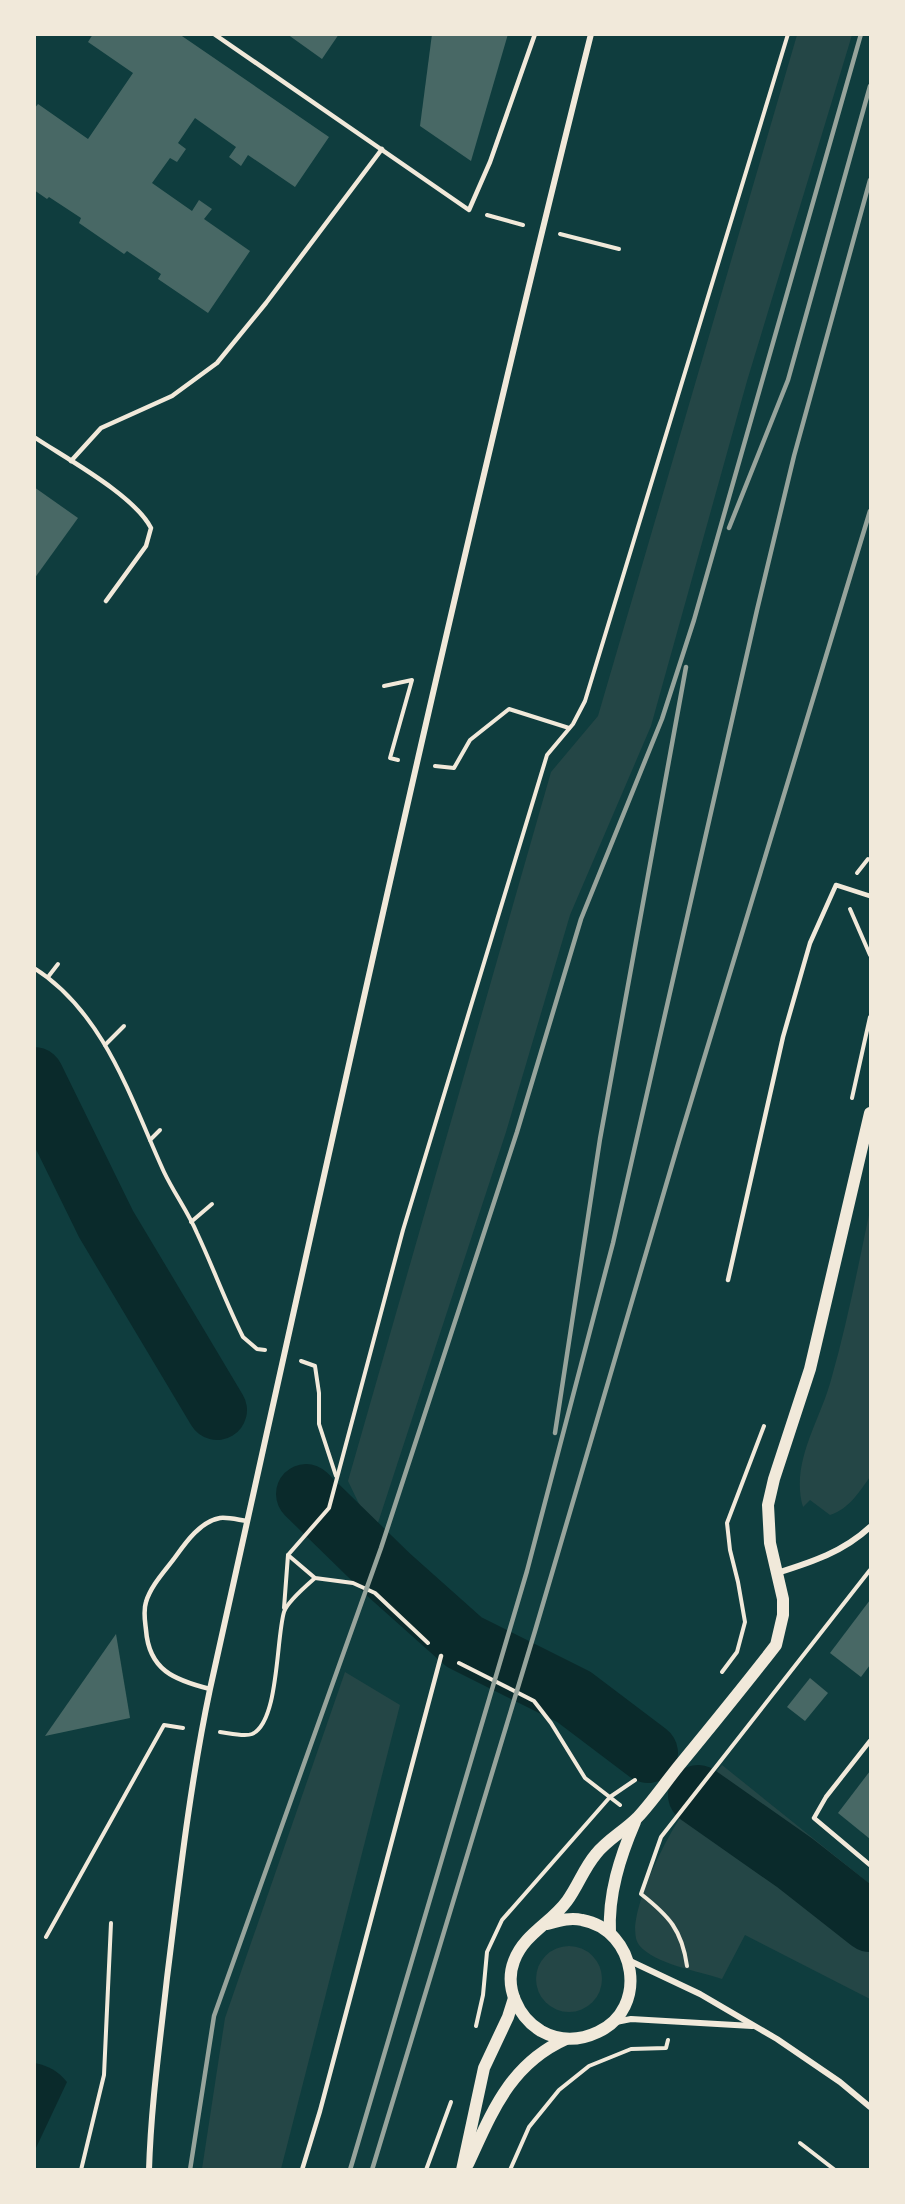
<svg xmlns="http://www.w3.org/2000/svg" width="905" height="2204" viewBox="0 0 905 2204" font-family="'DM Sans',sans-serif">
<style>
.green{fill:#244646}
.water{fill:#0a2a2b}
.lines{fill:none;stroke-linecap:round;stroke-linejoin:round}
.river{stroke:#0a2a2b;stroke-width:60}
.building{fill:#486865}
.path{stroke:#f1e9da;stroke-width:4}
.service{stroke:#f1e9da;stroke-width:4.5}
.minor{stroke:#f1e9da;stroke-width:6}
.secondary{stroke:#f1e9da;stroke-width:12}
.rail{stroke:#97a49c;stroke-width:4.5}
</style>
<rect width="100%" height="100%" fill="#0f3d3e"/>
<!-- green -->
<g class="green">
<path d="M797 35H852L747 381 651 726 570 915 506 1132 374 1535 348 1481 551 772 598 716Z"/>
<path d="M870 1210V1477C859 1492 849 1509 830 1515L810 1500 803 1507C790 1463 820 1421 831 1380 847 1324 858 1267 870 1210Z"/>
<path d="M345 1672 400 1705 281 2169H202L225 2018Z"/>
<path d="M722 1765 870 1884V1999L745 1935 722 1979C699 1971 654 1964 639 1945 622 1923 667 1836 682 1815 694 1798 709 1782 722 1765Z"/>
<circle cx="569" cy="1979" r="33"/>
</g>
<!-- water -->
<path class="water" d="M35 2063C49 2066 58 2071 67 2082L35 2150Z"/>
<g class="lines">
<!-- river -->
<g class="river">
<path d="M34 1077 106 1224 217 1410"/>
<path d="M306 1494 390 1576 464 1642 574 1697 648 1753"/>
<path d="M698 1795 795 1863 870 1922"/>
</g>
</g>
<!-- building -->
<g class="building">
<path d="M93 34H179L329 137 295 187 248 155 241 166 229 157 236 147 195 118 178 143 186 149 177 162 170 158 152 183 192 211 199 200 212 209 204 219 250 251 208 313 158 279 161 274 127 251 124 254 79 223 81 218 49 197 47 199 34 190V109L38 104 88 139 133 73 88 42Z"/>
<path d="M287 34H339L322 59Z"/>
<path d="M432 34H508L471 161 420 126Z"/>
<path d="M34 487 78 518 34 579Z"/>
<path d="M870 1600V1665L861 1677 830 1653Z"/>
<path d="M116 1634 130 1718 45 1736Z"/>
<path d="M810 1678 828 1693 805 1721 787 1707Z"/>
<path d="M870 1771V1839L838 1813Z"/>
</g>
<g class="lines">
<!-- path -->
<g class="path">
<path d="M487 215 523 225"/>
<path d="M560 234 619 249"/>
<path d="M384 686 412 680 390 758 398 760"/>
<path d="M435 766 454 768 470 740 509 709 569 728"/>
<path d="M857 873 868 859"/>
<path d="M850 909 870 955"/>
<path d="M34 968C105 1013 131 1100 164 1172 174 1193 188 1212 197 1233 213 1267 226 1303 243 1337L257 1349 265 1350"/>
<path d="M48 977 58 964"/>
<path d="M105 1045 124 1026"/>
<path d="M852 1098 870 1017"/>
<path d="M150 1140 160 1130"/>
<path d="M191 1222 212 1204"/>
<path d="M301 1361 315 1366 319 1393V1424L336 1476"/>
<path d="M284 1608 288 1555"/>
<path d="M428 1643 375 1593 353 1583 315 1578 288 1555 329 1508 403 1230 547 755 573 724 585 701 788 34"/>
<path d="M459 1663 534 1701 551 1723 585 1778 620 1805"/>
<path d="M722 1672 737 1652 745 1622 738 1582 730 1550 727 1523 764 1426"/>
<path d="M220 1732C229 1733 244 1737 252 1734 279 1722 276 1639 284 1612 287 1602 307 1585 315 1578"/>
<path d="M46 1937 164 1725 183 1728"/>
<path d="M687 1966C682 1930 669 1916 641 1894L661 1837 870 1570"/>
<path d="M476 2026 483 1995 487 1952 502 1920 610 1797 635 1780"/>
<path d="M800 2143 835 2170"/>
<path d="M81 2170 104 2075 111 1923"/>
<path d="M426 2170 451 2102"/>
<path d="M510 2170 529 2127 559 2090 589 2066 631 2049 666 2048 668 2040"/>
</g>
<!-- service -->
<g class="service">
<path d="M214 34 469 210 490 162 535 34"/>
<path d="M34 437C67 459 134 495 151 528L146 546 106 601"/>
<path d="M71 461 101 428 172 396 217 363 266 303 382 149"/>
<path d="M728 1280 783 1037 810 943 836 885 870 896"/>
<path d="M210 1689C174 1680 149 1670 146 1630 145 1621 143 1611 146 1602 151 1585 166 1570 176 1556 186 1542 201 1521 220 1518 228 1517 239 1520 247 1521"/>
<path d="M870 1741 826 1797 814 1818 870 1865"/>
<path d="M302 2170 320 2111 441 1656"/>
</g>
<!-- minor -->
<g class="minor">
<path d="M777 1573C812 1562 843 1552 870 1527"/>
<path d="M628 1960 700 1994 777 2039 840 2082 870 2107"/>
<path d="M616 2022 631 2019 752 2026"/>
<path d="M149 2170C151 2105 160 2042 167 1978 179 1882 190 1784 210 1689 333 1136 453 583 591 34"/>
</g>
<!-- secondary -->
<g class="secondary">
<path d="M547 1924C558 1921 570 1917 582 1920 637 1930 649 2009 598 2032 579 2041 559 2041 541 2031 518 2017 504 1987 514 1961 524 1934 551 1923 567 1901 578 1886 584 1868 596 1854 607 1840 624 1831 637 1818 653 1801 667 1780 682 1762 714 1723 745 1685 776 1645L783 1615V1599L770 1543 768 1505 774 1479 810 1369 870 1113"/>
<path d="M610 1933C608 1894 620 1857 635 1822"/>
<path d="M468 2164C492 2112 510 2064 566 2039"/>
<path d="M462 2170 484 2068 508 2017 514 1998"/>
</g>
<!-- rail -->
<g class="rail">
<path d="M729 528 788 380 870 86"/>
<path d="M555 1433 600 1139 686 667"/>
<path d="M190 2170 214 2016 381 1548 517 1132 581 919 662 719 694 620 861 34"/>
<path d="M350 2170 527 1571 613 1243 757 610 794 456 870 180"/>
<path d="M372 2170 535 1631 679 1141 870 511"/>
</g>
</g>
<!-- border -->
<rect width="905" height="2204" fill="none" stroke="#f1e9da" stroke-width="72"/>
</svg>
